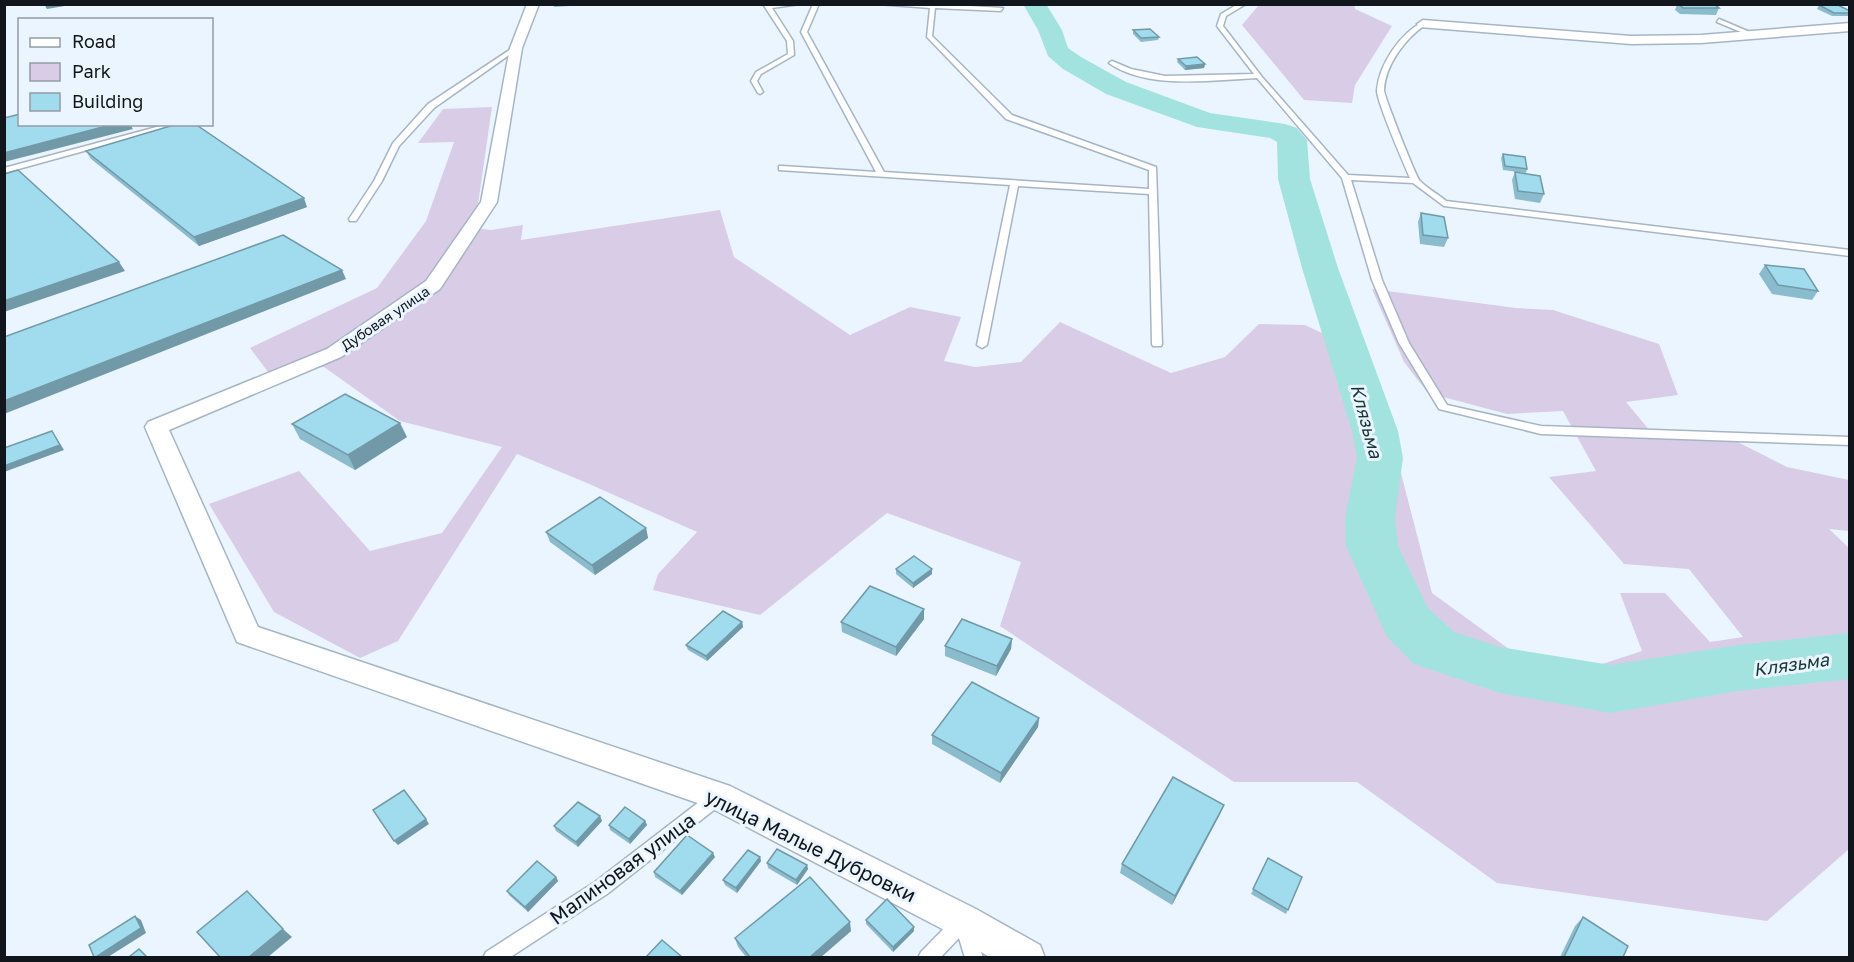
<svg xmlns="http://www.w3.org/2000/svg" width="1854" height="962" viewBox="0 0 1854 962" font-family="'Golos Text',sans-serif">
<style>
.green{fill:#d9cce7}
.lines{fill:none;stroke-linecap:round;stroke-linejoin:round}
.river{fill:#a3e3df;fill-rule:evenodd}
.lane-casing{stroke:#a6b5c5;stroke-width:3}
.street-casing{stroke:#a6b5c5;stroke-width:3}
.lane{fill:#fff;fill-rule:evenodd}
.street{fill:#fff;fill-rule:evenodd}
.wall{fill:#8abccd}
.shaded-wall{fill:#7199a7}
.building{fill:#a1dbee;stroke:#7199a7;stroke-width:1.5}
.labels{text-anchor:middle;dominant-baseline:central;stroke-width:6;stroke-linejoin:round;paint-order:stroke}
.far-street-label{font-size:14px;fill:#11161c;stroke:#ebf5ff}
.water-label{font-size:18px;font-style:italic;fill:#173736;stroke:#ebf5ff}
.near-street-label{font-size:20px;fill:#11161c;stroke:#ebf5ff}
</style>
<rect width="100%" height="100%" fill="#ebf5ff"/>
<!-- green -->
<g class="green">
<path d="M1354 4 1355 9 1392 26 1355 85 1352 103 1304 100 1242 25 1259 5Z"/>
<path d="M492 107 478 204 464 227 491 230 523 225 521 240 720 210 734 257 850 335 910 307 961 317 944 361 975 367 1021 362 1060 322 1171 373 1225 357 1259 324 1305 325 1322 333 1373 365 1432 593 1509 649 1596 666 1642 651 1620 593H1665L1710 642 1743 637 1689 569 1624 564 1549 477 1596 471 1563 411 1507 414 1428 393 1404 362 1372 289 1516 308 1553 310 1659 344 1678 395 1626 402 1656 438 1718 432 1787 467 1849 480V531L1829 529 1849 548V849L1767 921 1497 883 1357 782H1234L1000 626 1021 562 887 513 760 615 653 590 658 574 697 532 587 483 517 454 398 641 360 658 274 612 209 504 299 471 370 551 442 533 502 447 400 421 324 367 268 372 250 348 377 288 426 221 454 142 418 143 443 109Z"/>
</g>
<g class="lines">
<!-- river -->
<path class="river" d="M1023 4H1046L1062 30 1068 48 1081 57 1126 82 1210 113 1285 124 1297 128 1307 140 1310 179 1338 268 1398 431 1403 458 1395 518 1398 546 1428 608 1454 632 1500 647 1611 665 1738 645 1850 633V679L1738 691 1611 713 1500 693 1414 664 1387 637 1346 546 1345 518 1357 458 1352 431 1302 268 1278 179 1277 142 1270 138 1197 127 1106 94 1063 69 1048 56 1038 30Z"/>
<!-- lane casing -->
<g class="lane-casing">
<g id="lane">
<path d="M763 4H800L772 8 793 41 794 55 761 74 757 81 763 92 760 94 758 93 751 81 756 72 788 54 787 41Z"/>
<path d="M813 4H819L807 32 884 172 1149 189V170L1006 119 927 37 930 8 878 4H936L1003 8 1001 11 935 8 932 36 1012 115 1156 167 1162 344 1161 346H1153L1152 344 1149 194 1018 186 987 345 982 348 977 345 1010 185 779 170V166H782L876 172 801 32Z"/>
<path d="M1238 4H1246L1226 16 1223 26 1262 77 1348 175 1410 178C1404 164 1376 100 1377 90 1379 65 1400 33 1423 22L1425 25C1405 39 1385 65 1384 90 1384 96 1416 177 1420 181 1428 189 1438 194 1446 201L1850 250V256L1444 206 1413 183 1351 180 1382 280 1409 343 1447 405 1541 426 1850 437V445L1541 434 1439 409 1399 343 1372 280 1342 178 1257 78C1212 80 1147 90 1109 63L1112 61 1131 69 1165 76 1254 74 1217 26 1221 14Z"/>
<path d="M1719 19 1752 33 1753 34 1748 35 1717 22Z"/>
<path d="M514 47 519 48 434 108 399 146 382 181 356 221H350L349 219 374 181 393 143 428 104Z"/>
<path d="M164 125 171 127 4 173V168Z"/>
<path d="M718 790 724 792 726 797 724 802 607 894 509 958H483L486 952 595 882 712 792Z"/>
<path d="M963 912 969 915 983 958H965L959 938 940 958H918L921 952 957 915Z"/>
</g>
</g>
<!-- street casing -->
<g class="street-casing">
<g id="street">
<path d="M527 4H539L522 48 497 202 440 289 341 357 169 430 258 627 730 786 976 909 1040 945 1045 958H991L950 933 709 807 237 642 145 427 148 422 327 349 426 281 481 202 510 48Z"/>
<path d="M1423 20 1631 36 1701 35 1850 23V31L1701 43 1631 44 1419 27 1417 24Z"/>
</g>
</g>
<!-- lane -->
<use href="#lane" class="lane"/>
<!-- street -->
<use href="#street" class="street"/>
</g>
<!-- wall -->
<g class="wall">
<path d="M554 4H570V6L554 7Z"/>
<path d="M1676 4H1714L1719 8 1716 15 1680 14 1675 10 1677 5Z"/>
<path d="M1819 5 1850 11V16H1832L1817 9Z"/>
<path d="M1133 30 1159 37 1158 40 1141 42 1133 34Z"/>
<path d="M1178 59 1205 64 1204 68 1185 70 1177 62Z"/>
<path d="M86 151 307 207 199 246 91 159Z"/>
<path d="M1503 154 1527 169 1526 173 1503 170 1501 158Z"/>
<path d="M1515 172 1544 194 1540 203 1515 199 1512 180Z"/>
<path d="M1421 213 1448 238 1444 247 1420 244 1418 222Z"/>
<path d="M1765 265 1818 291 1812 300 1772 294 1759 274Z"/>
<path d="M292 424 407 437 355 470 300 439Z"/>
<path d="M646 528 648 538 595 575 550 542 546 532Z"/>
<path d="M896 569 932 574 913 588 896 574Z"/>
<path d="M924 619 896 656 842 632 841 622Z"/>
<path d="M742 622 743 627 707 661 688 650 686 645Z"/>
<path d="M1012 639 1011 649 996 676 945 656V646Z"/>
<path d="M1039 718 1038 727 1000 783 932 744V735Z"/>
<path d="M1224 805 1220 814 1172 905 1120 873 1122 864Z"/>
<path d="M600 816 602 821 578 847 556 831 554 826Z"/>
<path d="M645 821 647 825 630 844 610 830 609 825Z"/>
<path d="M715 857 682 895 655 877 654 872Z"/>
<path d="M760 857 761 861 737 893 725 885 723 880Z"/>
<path d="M1268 858 1302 877 1286 914 1251 894Z"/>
<path d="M767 863 807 865 808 869 797 885 768 868Z"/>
<path d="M556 877 558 881 528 912 509 895 507 891Z"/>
<path d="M1583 917 1623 957H1560L1575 926Z"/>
<path d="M866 920 914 927V931L893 952 866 924Z"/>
<path d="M851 931 821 957H746L738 947 735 938Z"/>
</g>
<!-- shaded-wall -->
<g class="shaded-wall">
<path d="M44 4H76L47 9Z"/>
<path d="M1205 64 1204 68 1185 70 1186 66Z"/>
<path d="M114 124H130L133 129 4 162V153Z"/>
<path d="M304 198 307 207 199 246 194 237Z"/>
<path d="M119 262 125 271 4 312V301Z"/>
<path d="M342 270 346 279 4 414V401Z"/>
<path d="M400 423 407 437 355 470 348 455Z"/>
<path d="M52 431 64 450 4 472V466Z"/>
<path d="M646 528 648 538 595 575 592 565Z"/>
<path d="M932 569V574L913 588V583Z"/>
<path d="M924 609V619L896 656V647Z"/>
<path d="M742 622 743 627 707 661 706 656Z"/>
<path d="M1012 639 1011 649 996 676 997 666Z"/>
<path d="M1039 718 1038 727 1000 783 1001 773Z"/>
<path d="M1224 805 1220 814 1172 905 1175 896Z"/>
<path d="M600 816 602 821 578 847 576 842Z"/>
<path d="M426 819 429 824 398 845 394 841Z"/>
<path d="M645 821 647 825 630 844 629 839Z"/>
<path d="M713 853 715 857 682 895 680 891Z"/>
<path d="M760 857 761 861 737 893 736 888Z"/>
<path d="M807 865 808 869 797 885 796 880Z"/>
<path d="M556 877 558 881 528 912 525 907Z"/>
<path d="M135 916 141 920 146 933 108 957H96Z"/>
<path d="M850 922 851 931 821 957H810Z"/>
<path d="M914 927V931L893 952V947Z"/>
<path d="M283 929 292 937 268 957H249Z"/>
</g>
<!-- building -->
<g class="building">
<path d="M1679 4H1714L1719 8H1683Z"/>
<path d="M1819 5H1838L1850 11V13H1834Z"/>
<path d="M1150 29 1159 37 1141 38 1133 30Z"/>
<path d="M1197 57 1205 64 1186 66 1178 59Z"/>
<path d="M20 114V124H114L4 153V118Z"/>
<path d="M177 124H195L304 198 194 237 86 151Z"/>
<path d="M1503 154 1525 157 1527 169 1505 166Z"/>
<path d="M18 170 119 262 4 301V174Z"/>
<path d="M1515 172 1540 176 1544 194 1518 191Z"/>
<path d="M1421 213 1444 217 1448 238 1423 235Z"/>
<path d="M283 235 342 270 4 401V337Z"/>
<path d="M1765 265 1804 269 1818 291 1778 285Z"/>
<path d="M345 394 400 423 348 455 292 424Z"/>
<path d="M52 431 60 445 4 466V448Z"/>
<path d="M600 497 646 528 592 565 546 532Z"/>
<path d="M914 556 932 569 913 583 896 569Z"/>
<path d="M870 586 924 609 896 647 841 622Z"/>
<path d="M723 611 742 622 706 656 686 645Z"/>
<path d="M962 619 1012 639 997 666 945 646Z"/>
<path d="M972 682 1039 718 1001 773 932 735Z"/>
<path d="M1173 777 1224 805 1175 896 1122 864Z"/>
<path d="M404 790 426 819 394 841 373 810Z"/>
<path d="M578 802 600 816 576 842 554 826Z"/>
<path d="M625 807 645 821 629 839 609 825Z"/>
<path d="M687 835 713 853 680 891 654 872Z"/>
<path d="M777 849 807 865 796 880 767 863Z"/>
<path d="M748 850 760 857 736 888 723 880Z"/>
<path d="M1268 858 1302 877 1288 910 1253 889Z"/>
<path d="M537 861 556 877 525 907 507 891Z"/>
<path d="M810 877 850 922 810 957H750L735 938Z"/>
<path d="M247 891 283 929 249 957H220L197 932Z"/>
<path d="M887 899 914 927 893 947 866 920Z"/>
<path d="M135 916 141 928 96 957H94L89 945Z"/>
<path d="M1583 917 1628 946 1623 957H1564Z"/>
<path d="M662 940 682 957H646Z"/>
<path d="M139 949 147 957H129Z"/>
</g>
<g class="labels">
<!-- far-street labels -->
<g class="far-street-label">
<text transform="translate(385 318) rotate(-34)">Дубовая улица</text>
</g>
<!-- water labels -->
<g class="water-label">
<text transform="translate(1367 421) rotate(75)">Клязьма</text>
<text transform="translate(1791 664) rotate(-8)">Клязьма</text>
</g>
<!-- near-street labels -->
<g class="near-street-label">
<text transform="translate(811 845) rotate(26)">улица Малые Дубровки</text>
<text transform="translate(622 868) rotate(-36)">Малиновая улица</text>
</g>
</g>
<!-- border -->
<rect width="1854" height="962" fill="none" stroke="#11161c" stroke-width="12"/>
<!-- legend -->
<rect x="18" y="18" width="195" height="108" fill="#ebf5ff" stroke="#949ca4" stroke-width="1.5"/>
<rect x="30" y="38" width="30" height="9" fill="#ffffff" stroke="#949ca4" stroke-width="1.5"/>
<text x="72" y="48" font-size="18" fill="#11161c">Road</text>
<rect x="30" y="63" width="30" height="18" fill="#d9cce7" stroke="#949ca4" stroke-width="1.5"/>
<text x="72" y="78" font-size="18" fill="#11161c">Park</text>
<rect x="30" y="93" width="30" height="18" fill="#a1dbee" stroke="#949ca4" stroke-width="1.5"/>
<text x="72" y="108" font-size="18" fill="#11161c">Building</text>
</svg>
